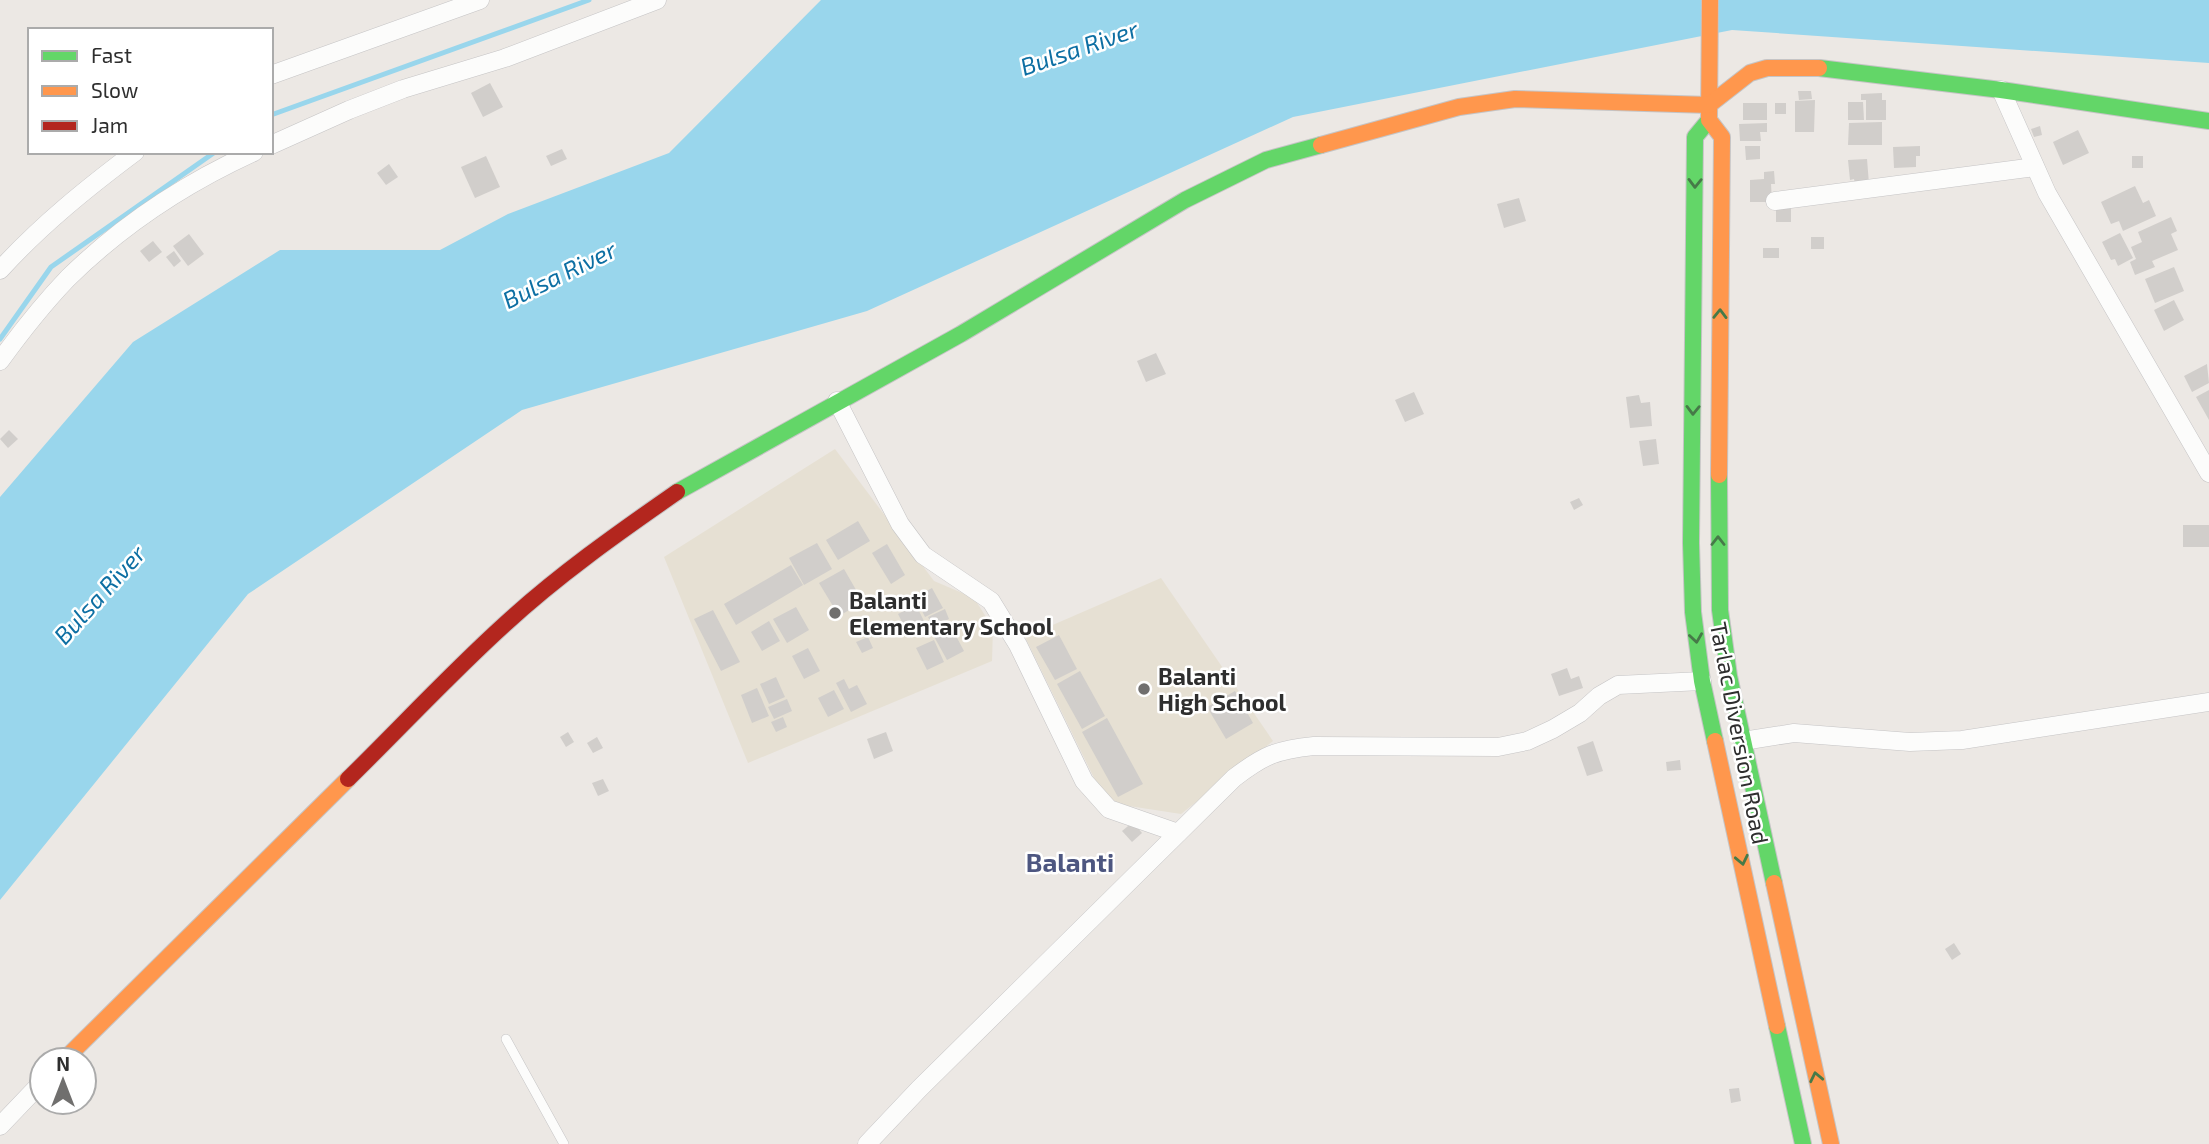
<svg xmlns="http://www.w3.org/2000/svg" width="2209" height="1144" viewBox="0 0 2209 1144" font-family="'Exo 2',sans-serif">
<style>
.education{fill:#e6e0d3}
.water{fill:#99d6ec}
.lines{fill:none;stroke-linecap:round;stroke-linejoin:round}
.stream{stroke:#99d6ec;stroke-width:5}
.building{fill:#d1cecb}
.lane-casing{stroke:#c5c4c5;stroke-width:10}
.street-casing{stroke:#c5c4c5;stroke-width:19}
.fast-casing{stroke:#c5c4c5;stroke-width:18}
.slow-casing{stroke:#c5c4c5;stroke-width:18}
.jam-casing{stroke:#c5c4c5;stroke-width:18}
.lane{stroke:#fcfcfb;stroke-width:9}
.street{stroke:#fcfcfb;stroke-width:18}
.fast{stroke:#63d668;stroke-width:16}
.slow{stroke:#ff974d;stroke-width:16}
.jam{stroke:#b3261e;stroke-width:16}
.oneway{stroke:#467a48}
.poi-dot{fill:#706f6e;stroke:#fff;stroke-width:2.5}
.labels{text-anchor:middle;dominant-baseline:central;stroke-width:5;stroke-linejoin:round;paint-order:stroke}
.poi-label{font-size:23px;font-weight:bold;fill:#2e2e2e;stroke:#fff;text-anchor:start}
.street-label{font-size:23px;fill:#2e2e2e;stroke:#fff}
.water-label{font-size:24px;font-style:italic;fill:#0d6fa3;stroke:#fff}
.quarter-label{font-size:26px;font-weight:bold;fill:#4d5680;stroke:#fff}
</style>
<rect width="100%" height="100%" fill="#ece8e4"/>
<!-- education -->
<g class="education">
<path d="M835 449 934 581 974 598 993 628 992 661 748 763 664 557Z"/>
<path d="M1161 578 1273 741 1181 814 1116 804 1096 782 1025 637Z"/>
</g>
<!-- water -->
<path class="water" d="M821 0H2209V63L1732 30 1293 117 867 311 522 410 248 594 0 900V497L133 342 280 250H440L508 214 669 153Z"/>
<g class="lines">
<!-- stream -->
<g class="stream">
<path d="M271 115 589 0"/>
<path d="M0 339 51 267 215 152"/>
</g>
</g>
<!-- building -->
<g class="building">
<path d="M490 83 503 107 483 117 471 93Z"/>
<path d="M1798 91H1811L1812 99 1799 100Z"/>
<path d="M1882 93V100H1886V120H1866V100H1861V94Z"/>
<path d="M1815 100 1814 132H1795V101Z"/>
<path d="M1848 102H1863L1864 120H1848Z"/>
<rect x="1743" y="103" width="24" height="17"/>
<rect x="1775" y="103" width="11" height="11"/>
<path d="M1882 122V145H1848L1849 123Z"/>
<path d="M1767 123V132H1760L1761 141H1740L1739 124Z"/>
<path d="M2040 126 2042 135 2034 137 2031 129Z"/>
<path d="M2078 130 2089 153 2063 165 2053 142Z"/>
<path d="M1745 146H1760V159L1746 160Z"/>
<path d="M1920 146V156H1916V167L1894 168 1893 147Z"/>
<path d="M562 149 567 159 551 166 546 156Z"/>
<path d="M486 156 500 187 475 198 461 167Z"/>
<rect x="2132" y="156" width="11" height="12"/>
<path d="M1867 159 1869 184H1855L1854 179 1850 180 1848 160Z"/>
<path d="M389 164 398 177 386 185 377 173Z"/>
<path d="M1774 171 1775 184H1771L1772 202H1750V180L1764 179V172Z"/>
<path d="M2135 186 2143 203 2149 200 2156 216 2123 231 2119 221 2111 224 2101 202Z"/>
<path d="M1519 198 1526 221 1504 228 1497 204Z"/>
<rect x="1776" y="207" width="15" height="15"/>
<path d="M2171 217 2177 231 2171 234 2178 250 2152 261 2155 267 2135 275 2130 262 2136 259 2131 247 2142 242 2138 232Z"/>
<path d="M2120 233 2133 258 2118 266 2115 259 2111 260 2102 242Z"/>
<path d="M189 234 204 254 188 266 173 246Z"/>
<rect x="1811" y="237" width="13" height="12"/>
<path d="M153 241 162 252 149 262 140 251Z"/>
<rect x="1763" y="248" width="16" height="10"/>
<path d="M174 251 181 261 174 267 166 257Z"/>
<path d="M2174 267 2184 291 2155 303 2145 279Z"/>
<path d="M2174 300 2184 320 2164 331 2154 310Z"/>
<path d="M1156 353 1166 374 1146 382 1137 361Z"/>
<path d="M2207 364 2209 383 2192 392 2184 376Z"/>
<path d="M2209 390V420L2196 397Z"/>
<path d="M1414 392 1424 414 1405 422 1395 400Z"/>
<path d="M1639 395 1641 403 1650 402 1652 426 1630 428 1626 397Z"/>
<path d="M9 430 18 439 8 448 0 439Z"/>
<path d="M1656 439 1659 464 1643 466 1639 441Z"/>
<path d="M1579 498 1583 505 1574 510 1570 502Z"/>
<path d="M858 521 870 541 838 560 826 540Z"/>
<rect x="2183" y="525" width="26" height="22"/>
<path d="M817 543 832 569 804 585 789 558Z"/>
<path d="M887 544 905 575 891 584 872 553Z"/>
<path d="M791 565 803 585 736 625 724 604Z"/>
<path d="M844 569 863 602 839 616 819 583Z"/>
<path d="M932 588 943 608 925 617 915 597Z"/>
<path d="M916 605 928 629 910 638 898 614Z"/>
<path d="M796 607 809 630 787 643 773 619Z"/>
<path d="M945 609 949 619 933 627 928 617Z"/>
<path d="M713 610 740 662 721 671 694 619Z"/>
<path d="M769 621 780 641 762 651 751 632Z"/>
<path d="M948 621 964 651 947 660 931 631Z"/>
<path d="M1059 635 1077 669 1055 680 1036 647Z"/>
<path d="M868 637 873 648 862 653 856 642Z"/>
<path d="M934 640 944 662 927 670 916 648Z"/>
<path d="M808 648 820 671 804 679 792 656Z"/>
<path d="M1567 668 1571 679 1579 676 1583 688 1559 696 1551 674Z"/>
<path d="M1080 671 1105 716 1082 729 1057 684Z"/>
<path d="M776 677 785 697 769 704 760 684Z"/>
<path d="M844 679 849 689 857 685 867 704 851 712 836 683Z"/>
<path d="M757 688 769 716 752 723 741 695Z"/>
<path d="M834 690 844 709 828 717 818 698Z"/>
<path d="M1235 691 1253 723 1226 739 1207 707Z"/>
<path d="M787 699 792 711 774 719 768 707Z"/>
<path d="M783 717 787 727 776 732 771 722Z"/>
<path d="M1107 718 1143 784 1118 797 1082 732Z"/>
<path d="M568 732 574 742 566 747 560 737Z"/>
<path d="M886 732 893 751 874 759 867 739Z"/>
<path d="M597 737 603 748 593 753 587 743Z"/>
<path d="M1593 741 1603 771 1587 776 1577 747Z"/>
<path d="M1680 760 1681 770 1667 771 1666 762Z"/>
<path d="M603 779 609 791 598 796 592 783Z"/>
<path d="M1133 822 1142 833 1132 842 1122 831Z"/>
<path d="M1954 943 1961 954 1952 960 1945 949Z"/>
<path d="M1739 1088 1741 1101 1731 1103 1729 1089Z"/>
</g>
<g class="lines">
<!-- lane casing -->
<g class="lane-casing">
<path id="lane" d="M506 1039 564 1144"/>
</g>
<!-- street casing -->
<g class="street-casing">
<g id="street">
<path d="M271 75 480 0"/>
<path d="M2001 90 2047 193 2209 473"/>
<path d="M271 145 349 110 403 89 505 58 657 0"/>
<path d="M1775 201 2035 167"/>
<path d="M0 270C41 225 87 188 135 152"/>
<path d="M0 361C21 332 43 304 68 278 121 226 186 183 254 152"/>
<path d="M837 401 900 524 923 555 991 601 1018 645 1084 781 1109 809 1178 833"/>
<path d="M1743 741 1794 733 1910 742 1962 740 2209 702"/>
<path d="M0 1126 42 1082"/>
<path d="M867 1144 919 1089 1234 778C1264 755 1276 750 1314 746L1498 747 1527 741 1553 729 1580 713 1599 696 1618 685 1702 681"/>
</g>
</g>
<!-- fast casing -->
<g class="fast-casing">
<g id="fast">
<path d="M1819 68 2001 90 2209 121"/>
<path d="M1709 120 1695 137 1691 543 1693 612 1702 681 1715 741"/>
<path d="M1719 475 1720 610 1729 676 1774 883"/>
<path d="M677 492 961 334 1185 200 1266 160 1321 145"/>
<path d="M1777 1026 1803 1144"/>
</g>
</g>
<!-- slow casing -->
<g class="slow-casing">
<g id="slow">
<path d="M1710 0 1709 120 1722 137 1719 475"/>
<path d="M1321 145 1459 107 1515 99 1709 105 1750 73 1767 68H1819"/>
<path d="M1715 741 1777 1026"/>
<path d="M1774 883 1831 1144"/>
<path d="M64 1060 348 779"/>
</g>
</g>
<!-- jam casing -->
<g class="jam-casing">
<path id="jam" d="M348 779C400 728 450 674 504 625 557 576 618 533 677 492"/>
</g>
<!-- lane -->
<use href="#lane" class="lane"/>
<!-- street -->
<use href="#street" class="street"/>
<!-- fast -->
<use href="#fast" class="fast"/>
<!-- slow -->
<use href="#slow" class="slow"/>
<!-- jam -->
<use href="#jam" class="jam"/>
</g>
<!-- one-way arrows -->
<defs><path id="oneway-chevron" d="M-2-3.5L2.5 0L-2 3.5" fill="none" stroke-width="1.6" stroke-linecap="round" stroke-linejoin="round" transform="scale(1.75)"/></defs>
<g class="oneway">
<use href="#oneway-chevron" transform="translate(1695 183) rotate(91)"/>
<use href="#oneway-chevron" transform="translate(1720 314) rotate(-89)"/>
<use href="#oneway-chevron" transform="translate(1693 410) rotate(91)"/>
<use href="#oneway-chevron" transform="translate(1718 541) rotate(-90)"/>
<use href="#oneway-chevron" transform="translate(1696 638) rotate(82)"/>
<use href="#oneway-chevron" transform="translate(1742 860) rotate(78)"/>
<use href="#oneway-chevron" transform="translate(1816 1077) rotate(-102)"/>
</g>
<!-- markers -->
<g class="poi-dot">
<circle cx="835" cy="613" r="7"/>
<circle cx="1144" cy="689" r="7"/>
</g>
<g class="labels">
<!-- poi labels -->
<g class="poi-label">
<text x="849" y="600">Balanti<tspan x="849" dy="26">Elementary School</tspan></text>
<text x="1158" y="676">Balanti<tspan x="1158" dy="26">High School</tspan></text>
</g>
<!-- street labels -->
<g class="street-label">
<text transform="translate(1740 733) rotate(79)">Tarlac Diversion Road</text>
</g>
<!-- water labels -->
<g class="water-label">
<text transform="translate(1079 47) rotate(-19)">Bulsa River</text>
<text transform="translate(559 274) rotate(-26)">Bulsa River</text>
<text transform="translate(99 594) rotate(-48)">Bulsa River</text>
</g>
<!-- quarter labels -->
<g class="quarter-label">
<text x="1070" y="861">Balanti</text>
</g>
</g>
<!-- legend -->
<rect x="28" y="28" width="245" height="126" fill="#ffffff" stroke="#ababab" stroke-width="2"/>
<rect x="42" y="51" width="35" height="10" fill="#63d668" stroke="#ababab" stroke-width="2"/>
<text x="91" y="63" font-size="21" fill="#2e2e2e">Fast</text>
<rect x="42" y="86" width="35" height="10" fill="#ff974d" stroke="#ababab" stroke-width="2"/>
<text x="91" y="98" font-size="21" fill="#2e2e2e">Slow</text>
<rect x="42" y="121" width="35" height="10" fill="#b3261e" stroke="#ababab" stroke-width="2"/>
<text x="91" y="133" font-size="21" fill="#2e2e2e">Jam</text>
<!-- north arrow -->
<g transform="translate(63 1081)"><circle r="33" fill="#ffffff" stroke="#ababab" stroke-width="2"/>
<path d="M0-5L12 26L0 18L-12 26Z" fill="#706f6e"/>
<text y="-10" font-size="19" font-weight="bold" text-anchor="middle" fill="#2e2e2e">N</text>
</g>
</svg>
